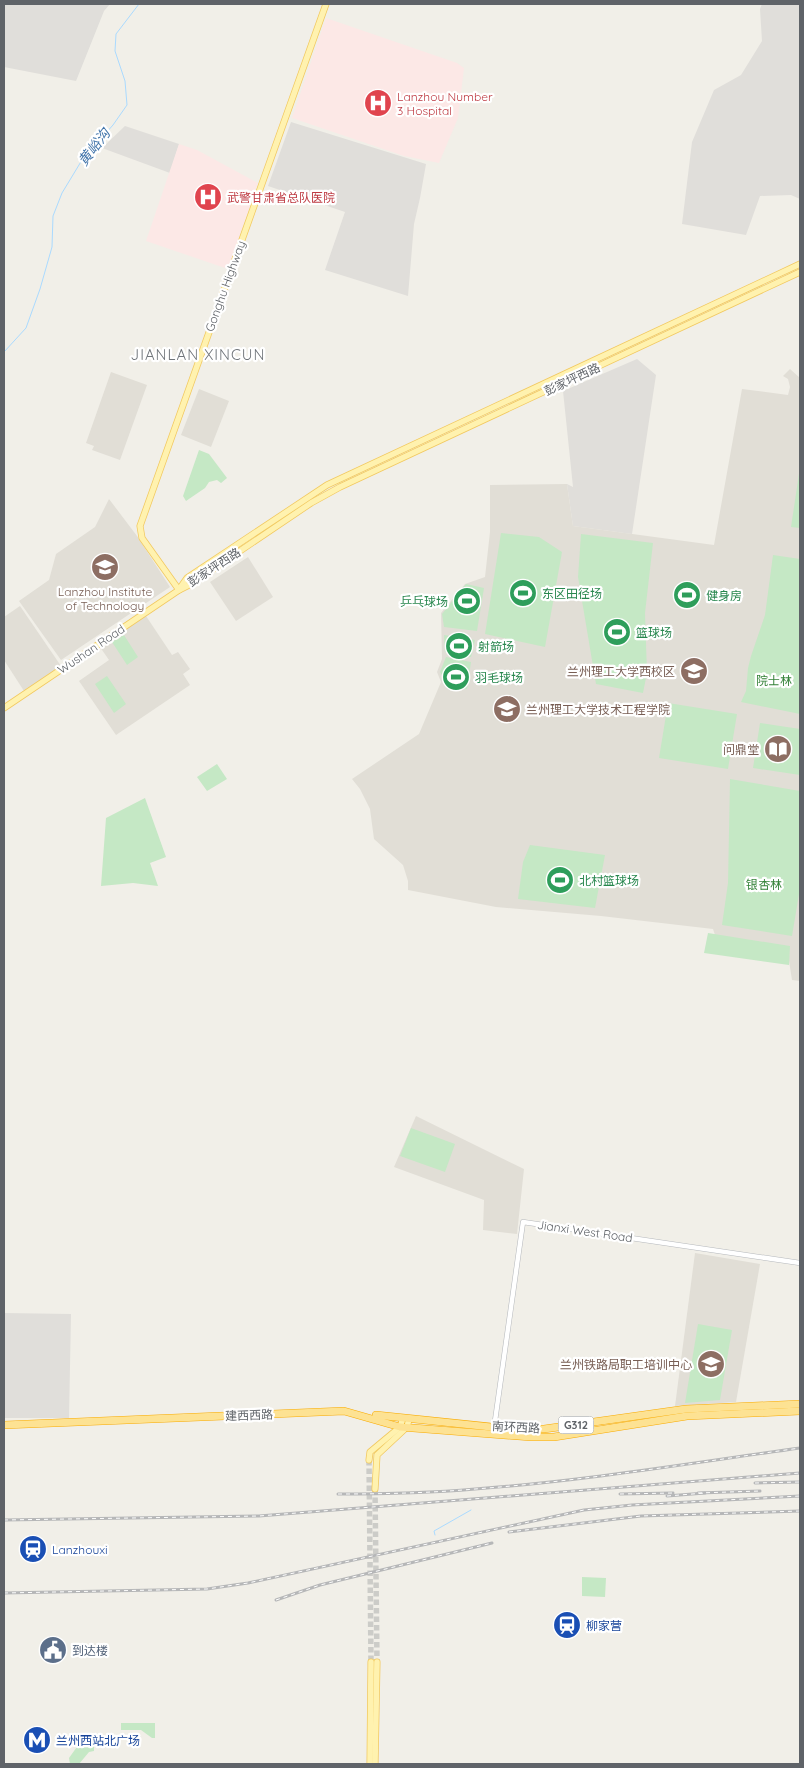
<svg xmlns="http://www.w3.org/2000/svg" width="804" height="1768" viewBox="0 0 804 1768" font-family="Quicksand,'Noto Sans SC',sans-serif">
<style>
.industrial{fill:#e0deda}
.education{fill:#e1ded6}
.medical{fill:#fce8e6}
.green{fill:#c5e8c5}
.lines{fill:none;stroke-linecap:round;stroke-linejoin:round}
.stream{stroke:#aadaff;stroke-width:1}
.major-tunnel{stroke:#ccccc8;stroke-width:5.5;stroke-dasharray:5.5 3;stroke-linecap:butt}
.minor-casing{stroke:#b5b8bc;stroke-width:5.5}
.major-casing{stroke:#f2c960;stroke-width:7}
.highway-casing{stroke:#f9ab00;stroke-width:8}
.minor{stroke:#fff;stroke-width:4.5}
.major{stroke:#fff2af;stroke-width:5.5}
.highway{stroke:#fde293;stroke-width:7}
.rail-casing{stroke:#b6b7b8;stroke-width:3}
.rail{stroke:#fff;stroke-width:1;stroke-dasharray:4;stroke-linecap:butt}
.labels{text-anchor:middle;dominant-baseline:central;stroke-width:4.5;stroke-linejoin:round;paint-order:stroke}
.shield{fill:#fff;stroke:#8f9295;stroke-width:1}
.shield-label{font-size:11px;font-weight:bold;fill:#5f6368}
.health-label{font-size:12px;fill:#be3a42;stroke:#fff;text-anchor:start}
.street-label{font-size:12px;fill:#5f6368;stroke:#fff}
.education-label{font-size:12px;fill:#785e54;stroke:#fff;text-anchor:end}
.leisure-label{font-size:12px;fill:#27864d;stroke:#fff;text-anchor:start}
.park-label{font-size:12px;fill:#348238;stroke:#fff}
.transit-label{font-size:12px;fill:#164399;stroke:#fff;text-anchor:start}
.service-label{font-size:12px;fill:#4e5e75;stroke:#fff;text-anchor:start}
.water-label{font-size:14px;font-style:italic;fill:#4174aa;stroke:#fff}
.quarter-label{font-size:15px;letter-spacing:1px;fill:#70757a;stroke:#fff}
</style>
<rect width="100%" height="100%" fill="#f1efe8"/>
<!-- industrial -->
<g class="industrial">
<path d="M4 4H110L104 11 76 81 4 67Z"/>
<path d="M762 4H800V199L791 195 760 196 746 235 682 224 692 142 714 90 741 75 762 41 760 9Z"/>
<path d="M291 122 426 164 420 198 414 224 408 296 325 270 345 212 268 186Z"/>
<path d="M125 126 179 144 170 173 102 148Z"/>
<path d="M637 359 656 375 632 534 573 526 567 484 573 487 563 391Z"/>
<path d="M4 1313 71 1314 69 1418H4Z"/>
</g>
<!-- education -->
<g class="education">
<path d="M790 369 800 378V981L792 980 787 948 715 935 713 929 601 916 496 907 408 890V881L403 865 374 839 370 809 360 789 352 779 419 734 441 682 437 672 442 659 441 613 465 584 485 577 490 532V485L567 484 573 526 714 545 742 389 788 395 790 387 788 379 783 376Z"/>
<path d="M111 372 147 385 120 460 92 450 94 446 86 443Z"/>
<path d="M199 389 229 401 211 447 181 435Z"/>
<path d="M109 499 137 536 170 587 61 660 19 601 49 580 56 554 95 527Z"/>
<path d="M248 557 273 597 236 621 210 582Z"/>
<path d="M20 606 61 666 24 691 4 660V617Z"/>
<path d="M146 616 172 655 178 652 190 669 183 674 190 685 116 735 79 681 109 660 100 647Z"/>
<path d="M416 1116 524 1169 517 1234 483 1230 484 1200 394 1167Z"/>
<path d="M695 1253 760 1264 736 1402 675 1406Z"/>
</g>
<!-- medical -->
<g class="medical">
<path d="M326 18 457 63 464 68 458 118 439 163 404 156 292 118Z"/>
<path d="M179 144 197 150 258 183 228 269 146 241Z"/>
</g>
<!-- green -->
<g class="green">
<path d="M199 450 209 454 227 478 221 483 217 480 209 482 205 488 186 501 183 496Z"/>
<path d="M800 467V528L791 527Z"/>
<path d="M501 533 539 537 562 552 545 647 485 634Z"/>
<path d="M581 534 653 543 645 613 647 673 643 693 596 684 578 577Z"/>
<path d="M773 555 800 559V714L741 702 746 691 748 668 751 656 765 615Z"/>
<path d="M466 584 484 588 477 631 444 627 442 614Z"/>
<path d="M124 635 138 657 127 665 112 642Z"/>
<path d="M444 635 475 640 471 657 445 652Z"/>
<path d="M446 657 471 662 467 689 446 682 440 672Z"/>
<path d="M107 676 126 704 114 713 95 684Z"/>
<path d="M668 703 737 714 728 769 659 758Z"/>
<path d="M760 723 800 729V775L753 768Z"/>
<path d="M217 764 227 779 207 791 197 777Z"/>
<path d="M730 779 800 791V888L792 936 722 925 728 883Z"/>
<path d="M145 798 166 857 150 863 158 886 133 883 101 886 106 818Z"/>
<path d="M530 845 605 855 595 908 518 899 523 862Z"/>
<path d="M708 933 790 946 789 965 704 953Z"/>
<path d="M411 1128 455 1144 445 1172 400 1156Z"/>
<path d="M698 1324 732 1330 720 1400 685 1403Z"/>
<path d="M582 1577 606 1578 605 1597 582 1596Z"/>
<path d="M121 1723H155V1738H152L141 1730H121Z"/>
<path d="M79 1744H94V1751L89 1752 79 1764H70L69 1758Z"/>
</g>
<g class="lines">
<!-- stream -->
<g class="stream">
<path d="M4 352 26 328 40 289 52 247 53 216 62 193 82 160 113 125 127 105 125 81 115 51 116 34 139 4"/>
<path d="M435 1535 434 1531 471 1510"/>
</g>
<!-- major-tunnel -->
<g class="major-tunnel">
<path d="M369 1460 371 1662"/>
<path d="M375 1489 377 1662"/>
</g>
<!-- minor casing -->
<g class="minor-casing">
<path id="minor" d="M494 1428 523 1222 800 1263"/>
</g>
<!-- major casing -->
<g class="major-casing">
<g id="major">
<path d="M180 588 187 578 327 485 800 264"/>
<path d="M179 590 142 538 140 526 326 4"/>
<path d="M4 708 179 590 191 584 311 503 340 487 800 272"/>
<path d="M369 1460 370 1452 400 1427 403 1418"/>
<path d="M375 1489 377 1455 407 1427 409 1419"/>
<path d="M370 1764 371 1662"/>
<path d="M375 1764 377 1662"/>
</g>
</g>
<!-- highway casing -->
<g class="highway-casing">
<g id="highway">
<path d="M376 1415 511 1429H544L686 1409 800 1404"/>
<path d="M4 1425 344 1411 400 1427 531 1437H554L687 1416 800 1411"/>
</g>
</g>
<!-- minor -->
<use href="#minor" class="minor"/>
<!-- major -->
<use href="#major" class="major"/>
<!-- highway -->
<use href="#highway" class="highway"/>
<!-- rail casing -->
<g class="rail-casing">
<g id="rail">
<path d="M755 1483 800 1482"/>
<path d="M698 1493 760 1491"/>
<path d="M338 1494C384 1494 430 1493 475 1489 584 1481 692 1463 800 1448"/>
<path d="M620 1494 673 1493"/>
<path d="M667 1496 705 1493"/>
<path d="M4 1520 259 1516 800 1473"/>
<path d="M509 1532 641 1516 800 1511"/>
<path d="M4 1593 207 1589 248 1583 584 1510 632 1505 800 1496"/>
<path d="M276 1600 320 1585 492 1543"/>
</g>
</g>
<!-- rail -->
<use href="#rail" class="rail"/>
</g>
<!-- icons -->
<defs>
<g id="hospital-disc" transform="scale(1.4375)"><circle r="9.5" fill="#e0444e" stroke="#fff"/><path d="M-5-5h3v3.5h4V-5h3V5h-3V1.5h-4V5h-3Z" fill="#fff"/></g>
<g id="school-disc" transform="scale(1.4375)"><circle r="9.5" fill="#8d6e63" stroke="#fff"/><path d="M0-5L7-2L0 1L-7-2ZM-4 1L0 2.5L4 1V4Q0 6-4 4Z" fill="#fff"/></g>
<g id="stadium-disc" transform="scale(1.4375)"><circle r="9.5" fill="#2e9e5b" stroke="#fff"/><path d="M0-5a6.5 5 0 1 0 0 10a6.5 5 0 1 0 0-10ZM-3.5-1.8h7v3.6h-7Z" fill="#fff"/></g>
<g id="university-disc" transform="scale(1.4375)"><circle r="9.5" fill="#8d6e63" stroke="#fff"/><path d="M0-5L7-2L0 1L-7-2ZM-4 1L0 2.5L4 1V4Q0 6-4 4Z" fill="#fff"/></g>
<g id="library-disc" transform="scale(1.4375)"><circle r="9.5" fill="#8d6e63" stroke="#fff"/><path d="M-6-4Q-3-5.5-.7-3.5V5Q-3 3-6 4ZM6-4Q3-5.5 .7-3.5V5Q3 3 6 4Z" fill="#fff"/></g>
<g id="station-disc" transform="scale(1.4375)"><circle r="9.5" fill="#1a4fb4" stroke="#fff"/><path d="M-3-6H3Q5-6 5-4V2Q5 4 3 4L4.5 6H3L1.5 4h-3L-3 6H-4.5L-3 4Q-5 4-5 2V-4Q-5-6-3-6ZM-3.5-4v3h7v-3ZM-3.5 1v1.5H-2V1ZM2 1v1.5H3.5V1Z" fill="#fff"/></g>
<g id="civic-disc" transform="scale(1.4375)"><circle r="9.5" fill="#5c6f8a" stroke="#fff"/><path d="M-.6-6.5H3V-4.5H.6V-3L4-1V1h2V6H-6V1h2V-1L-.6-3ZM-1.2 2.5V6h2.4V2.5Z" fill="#fff"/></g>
<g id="metro-disc" transform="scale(1.4375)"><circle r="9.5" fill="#1a4fb4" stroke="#fff"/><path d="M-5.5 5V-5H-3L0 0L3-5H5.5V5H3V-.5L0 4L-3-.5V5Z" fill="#fff"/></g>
</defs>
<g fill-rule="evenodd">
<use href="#hospital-disc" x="378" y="103"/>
<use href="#hospital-disc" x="208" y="197"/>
<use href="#school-disc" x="105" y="567"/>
<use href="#stadium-disc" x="523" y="593"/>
<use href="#stadium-disc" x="687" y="595"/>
<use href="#stadium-disc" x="467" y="601"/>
<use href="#stadium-disc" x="617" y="632"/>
<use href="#stadium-disc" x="459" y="646"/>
<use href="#university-disc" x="694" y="671"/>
<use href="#stadium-disc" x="456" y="677"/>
<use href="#university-disc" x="507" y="709"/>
<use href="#library-disc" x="778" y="749"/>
<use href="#stadium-disc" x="560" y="880"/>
<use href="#university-disc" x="711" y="1364"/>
<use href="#station-disc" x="33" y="1549"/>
<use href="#station-disc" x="567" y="1625"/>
<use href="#civic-disc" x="53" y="1650"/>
<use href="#metro-disc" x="37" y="1740"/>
</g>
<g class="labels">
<!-- shield labels -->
<rect class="shield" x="558.5" y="1416.5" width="35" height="17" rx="4"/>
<g class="shield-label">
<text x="576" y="1425">G312</text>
</g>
<!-- health labels -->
<g class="health-label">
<text x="397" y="96">Lanzhou Number<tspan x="397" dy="14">3 Hospital</tspan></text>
<text x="227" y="197">武警甘肃省总队医院</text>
</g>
<!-- street labels -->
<g class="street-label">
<text transform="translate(225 286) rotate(-70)">Gonghu Highway</text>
<text transform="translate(572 379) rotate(-25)">彭家坪西路</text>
<text transform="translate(214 567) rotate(-33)">彭家坪西路</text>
<text transform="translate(91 649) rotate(-34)">Wushan Road</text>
<text transform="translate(585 1231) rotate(8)">Jianxi West Road</text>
<text transform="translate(249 1415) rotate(-2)">建西西路</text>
<text transform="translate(516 1427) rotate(3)">南环西路</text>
</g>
<!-- education labels -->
<g class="education-label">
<text x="105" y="591" text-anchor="middle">Lanzhou Institute<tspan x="105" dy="14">of Technology</tspan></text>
<text x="675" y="671">兰州理工大学西校区</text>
<text x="526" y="709" text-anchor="start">兰州理工大学技术工程学院</text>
<text x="759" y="749">问鼎堂</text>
<text x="692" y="1364">兰州铁路局职工培训中心</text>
</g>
<!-- leisure labels -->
<g class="leisure-label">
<text x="542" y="593">东区田径场</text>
<text x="706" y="595">健身房</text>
<text x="448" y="601" text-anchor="end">乒乓球场</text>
<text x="636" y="632">篮球场</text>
<text x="478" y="646">射箭场</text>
<text x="475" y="677">羽毛球场</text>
<text x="579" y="880">北村篮球场</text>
</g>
<!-- park labels -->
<g class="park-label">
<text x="774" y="680">院士林</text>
<text x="764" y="884">银杏林</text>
</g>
<!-- transit labels -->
<g class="transit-label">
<text x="52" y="1549">Lanzhouxi</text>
<text x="586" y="1625">柳家营</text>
<text x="56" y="1740">兰州西站北广场</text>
</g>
<!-- service labels -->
<g class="service-label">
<text x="72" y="1650">到达楼</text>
</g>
<!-- water labels -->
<g class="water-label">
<text transform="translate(94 147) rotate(-53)">黄峪沟</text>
</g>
<!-- quarter labels -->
<g class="quarter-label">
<text x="198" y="354">JIANLAN XINCUN</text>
</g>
</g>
<!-- border -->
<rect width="804" height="1768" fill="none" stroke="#5f6368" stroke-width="10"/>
</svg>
